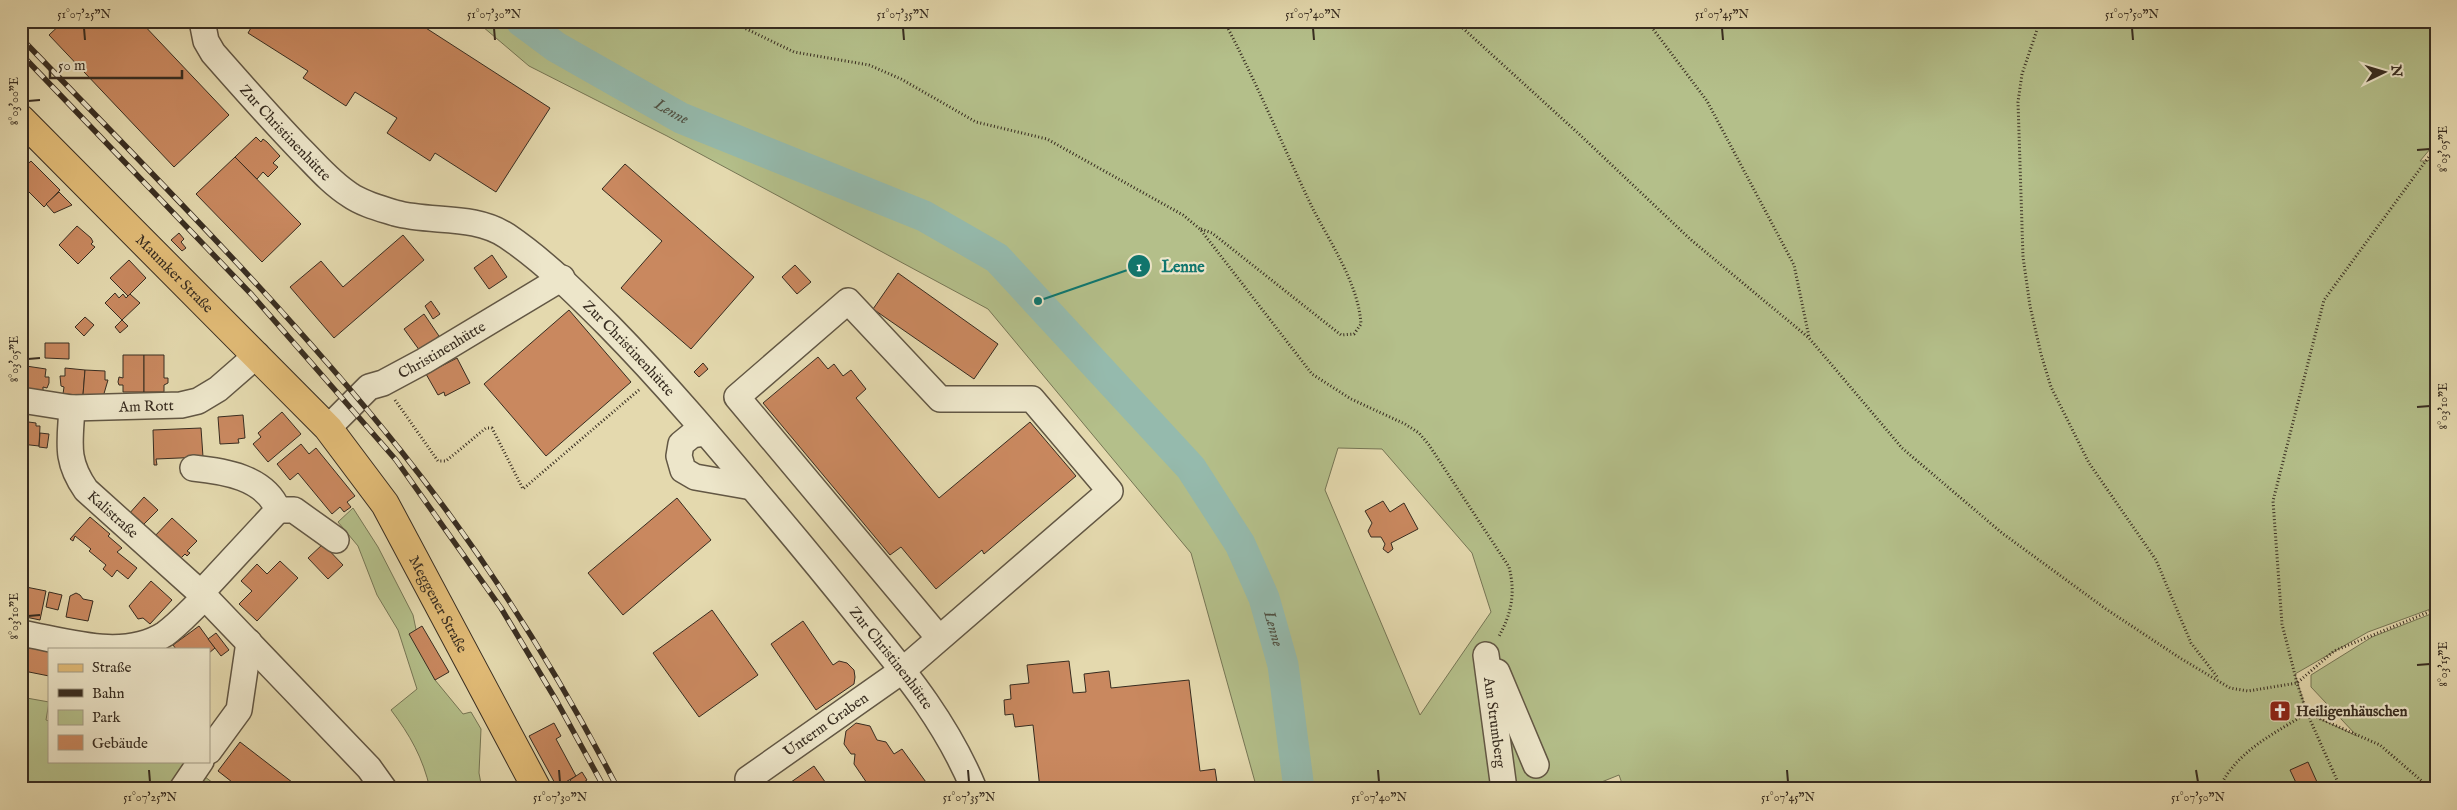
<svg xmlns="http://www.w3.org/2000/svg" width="2457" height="810" viewBox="0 0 2457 810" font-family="'IM FELL English',serif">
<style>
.green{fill:#b4bf8a;stroke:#767655;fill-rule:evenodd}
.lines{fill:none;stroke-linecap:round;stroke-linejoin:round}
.river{stroke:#95baad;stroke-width:31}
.building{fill:#c9885f;stroke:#372c20}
.minor-casing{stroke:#625744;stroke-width:28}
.major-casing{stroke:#372c20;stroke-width:30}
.path{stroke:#372c20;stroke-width:3;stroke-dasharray:1 2.5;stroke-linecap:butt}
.minor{stroke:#ede6ca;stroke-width:25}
.major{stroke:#e2bc77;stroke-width:28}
.rail-casing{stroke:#372c20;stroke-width:5.5}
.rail{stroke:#ede6ca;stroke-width:4;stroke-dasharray:11;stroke-linecap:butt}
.ticks{fill:none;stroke:#372c20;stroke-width:2}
.labels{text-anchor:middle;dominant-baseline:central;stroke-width:4.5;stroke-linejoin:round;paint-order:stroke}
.street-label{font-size:15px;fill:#372c20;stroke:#ede6ca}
.poi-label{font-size:15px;font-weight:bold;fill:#372c20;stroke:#ede6ca;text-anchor:start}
.water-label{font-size:16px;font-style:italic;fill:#4e5043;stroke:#ede6ca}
.leader{fill:none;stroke:#0f766e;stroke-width:2}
.callout-dot{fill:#0f766e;stroke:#ede6ca;stroke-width:2}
.mark-label{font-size:15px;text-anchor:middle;font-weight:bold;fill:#fff}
.callout-label{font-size:16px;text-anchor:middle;font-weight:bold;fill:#0f766e;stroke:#ede6ca;stroke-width:4.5;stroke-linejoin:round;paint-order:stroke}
.neatline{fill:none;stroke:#372c20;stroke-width:2}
.ticks-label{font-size:12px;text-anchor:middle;fill:#372c20}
</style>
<rect width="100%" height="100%" fill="#e4d9ae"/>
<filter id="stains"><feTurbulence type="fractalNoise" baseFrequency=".004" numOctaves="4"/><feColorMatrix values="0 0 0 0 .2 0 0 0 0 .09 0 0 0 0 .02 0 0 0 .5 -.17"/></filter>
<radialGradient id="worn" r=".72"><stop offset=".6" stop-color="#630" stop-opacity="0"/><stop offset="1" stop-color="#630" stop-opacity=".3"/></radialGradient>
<!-- green -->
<g class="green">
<path d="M476 21H2436V142L2420 161H2428L2436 151V607L2368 632 2295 674 2307 713 2357 736 2311 687V675L2372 637 2436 612V789H1624L1619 775 1584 789H1257L1191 553 988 309 667 136 529 66ZM1338 448 1382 449 1472 553 1491 612 1420 715 1325 490Z"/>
<path d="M353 508 378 547 413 615 417 634 435 680 463 714 471 712 481 729 479 773 482 789H430C423 758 410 735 391 710L417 689 398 630 377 595 358 546 338 522Z"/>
<path d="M21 697 49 702 46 720 49 721V761H184L221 789H21Z"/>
</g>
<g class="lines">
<!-- river -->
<path class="river" id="s1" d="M521 21 556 47 681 118 924 216 997 258 1191 468 1240 544 1264 598 1283 665 1299 789"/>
</g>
<!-- building -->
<g class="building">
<path d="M64 21H140L229 115 174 167 49 35Z"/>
<path d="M255 21H415L550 108 496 192 435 153 430 161 387 133 397 118 355 92 346 106 303 78 308 71 248 33Z"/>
<path d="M256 137 261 142 263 139 267 142 280 156 273 163 278 167 268 177 263 172 257 179 235 157Z"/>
<path d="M235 157 301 224 262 262 196 194Z"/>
<path d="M31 161 60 190 44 207 23 186 21 188V170Z"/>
<path d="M625 164 754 277 691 349 621 288 662 241 602 189Z"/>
<path d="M59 192 72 205 54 213 46 204Z"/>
<path d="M77 226 91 238 93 242 91 244 95 247 78 264 59 245Z"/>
<path d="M179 233 184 239 181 242 186 248 182 251 171 240Z"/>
<path d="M403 235 424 260 334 338 290 287 321 261 343 287Z"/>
<path d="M492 255 507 277 489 289 474 268Z"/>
<path d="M129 260 146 278 128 296 110 278Z"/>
<path d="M795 265 811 282 797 294 782 277Z"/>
<path d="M898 273 998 344 974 379 873 309Z"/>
<path d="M115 293 119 298 123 294 126 298 130 294 140 303 122 320 105 303Z"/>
<path d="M431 301 440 314 433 319 425 306Z"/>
<path d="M569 310 631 382 546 456 484 384Z"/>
<path d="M424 314 439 336 420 351 404 329Z"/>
<path d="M85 317 94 325 84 336 75 327Z"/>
<path d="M122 320 128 326 120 333 115 327Z"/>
<path d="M45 343H69V359L45 358Z"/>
<path d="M123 355H144V392H123V385H119L118 382 119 377 123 378Z"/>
<path d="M144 355H164V378H168V383L164 385V392H144Z"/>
<path d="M818 357 828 369 834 364 843 376 851 370 866 389 856 398 939 498 1030 422 1076 476 984 554 982 550 936 589 901 547 890 555 763 403Z"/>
<path d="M457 358 470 383 445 396 444 392 438 395 426 374Z"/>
<path d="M703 363 708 369 699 377 694 372Z"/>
<path d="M21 366H26L23 392 21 391Z"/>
<path d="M26 366 46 369 45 377H49V383L47 388 43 387V394L23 392Z"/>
<path d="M65 368 85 370 83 395 63 394 64 387 61 386 60 376H65Z"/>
<path d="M85 370 105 371V380H108L103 397 83 395Z"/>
<path d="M282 412 301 434 268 462 253 444 261 437 258 433Z"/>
<path d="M243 415 245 438 238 439 239 443 220 444 218 417Z"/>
<path d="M21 421 36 423V426H40L39 446 21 444Z"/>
<path d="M201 428 203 457 156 459 157 465H154L153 430Z"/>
<path d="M40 433 49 434 47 448 39 447Z"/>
<path d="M301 444 309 454 316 448 355 496 347 502 351 507 344 512 340 507 332 514 298 473 290 480 277 464Z"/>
<path d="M144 497 158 510 141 527 128 515Z"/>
<path d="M677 498 711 540 623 615 588 573Z"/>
<path d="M1383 501 1390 512 1404 503 1418 529 1391 543 1393 549 1388 553 1383 549 1385 544 1381 537H1371L1368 531 1372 523 1365 511Z"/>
<path d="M90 517 110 534 108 536 122 548 117 552 137 568 128 579 117 570 112 577 103 569 106 565 89 551 91 549 75 536 73 541 70 539Z"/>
<path d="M172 518 197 541 187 551 190 553 187 556 185 554 177 562 153 538Z"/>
<path d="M323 544 343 565 328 579 308 558Z"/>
<path d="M280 561 298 578 257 621 239 604 252 591 241 581 257 564 267 574Z"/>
<path d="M151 581 172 600 150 624 143 618 138 619 129 606Z"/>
<path d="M21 586 46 591 40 620 21 616Z"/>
<path d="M49 592 62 595 58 610 46 607Z"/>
<path d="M76 593 80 595 83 599 93 601 88 621 66 617 70 596Z"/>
<path d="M712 610 758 675 699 717 653 653Z"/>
<path d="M803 621 833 665 839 661 847 663 854 670 855 677 854 684 816 710 771 644Z"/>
<path d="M199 626 215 648 209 653V649H176L173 645Z"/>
<path d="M422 626 449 672 435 680 409 634Z"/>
<path d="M216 633 229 650 221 656 208 639Z"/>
<path d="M28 647 49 652V676L24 671 25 666 21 661Z"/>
<path d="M1069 661 1073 693 1086 692 1084 674 1109 671 1111 688 1189 680 1200 771 1215 769 1218 789H1040L1033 725 1015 727 1013 714 1005 715 1004 700 1011 699 1010 685 1029 683 1027 665Z"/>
<path d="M554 723 561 736 556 739 576 776 557 787 529 736Z"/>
<path d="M856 723 870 726 877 740 886 742 894 754 902 749 931 789H871L854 764 855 754H851L844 744 846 731Z"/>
<path d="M240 742 301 789H241L218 771Z"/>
<path d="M2308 762 2317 782 2304 789H2299L2290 770Z"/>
<path d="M814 766 830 789H786L784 787Z"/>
<path d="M582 772 587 780 581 784 582 787 570 789 574 786 570 780Z"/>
</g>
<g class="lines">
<!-- minor casing -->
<g class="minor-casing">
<g id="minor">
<path id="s2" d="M202 21 206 41 213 53C242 86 271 119 301 150 317 166 331 183 350 195 363 204 379 208 395 213 431 223 474 214 507 236 545 262 577 294 609 326 666 384 717 445 769 507 802 546 834 585 866 625 909 677 948 726 974 789"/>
<path id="s3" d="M21 400 72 408 181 405 198 401 218 389 257 355"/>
<path id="s4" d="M72 408C70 443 65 460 86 490L205 597 369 768 384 789"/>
<path id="s5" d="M328 428 369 387 383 383 424 361 562 278"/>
<path d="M706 433 692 435 681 444 679 456 683 470 695 477 752 487"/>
<path d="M193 468C223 471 265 477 278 510L201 593"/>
<path d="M278 510H294L336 540"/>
<path d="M21 633C66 641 123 661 165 634 179 624 192 609 205 597"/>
<path id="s6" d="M1486 655 1504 789"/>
<path d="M1497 672 1536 765"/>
<path d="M209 751 239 710 249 642"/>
<path id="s7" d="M748 779 903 670 1110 491 1032 399H940L848 301 737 397 939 638"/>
<path d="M182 789 201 761"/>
</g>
</g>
<!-- major casing -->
<g class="major-casing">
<g id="major">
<path id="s8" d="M21 119 328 428 385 504 537 789"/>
</g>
</g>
<!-- path -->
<g class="path">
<path d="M730 21 794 52 869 65 901 79 976 122 1047 139 1183 215 1200 229 1312 374 1351 399 1405 424 1419 433 1429 445 1509 567C1516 594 1511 615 1498 638"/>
<path d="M1455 21 1579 134 1690 239 1809 338 1902 448 2002 533 2106 609 2180 658 2230 688 2248 691 2297 683 2334 651 2436 609"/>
<path d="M1647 21 1707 101 1794 265 1809 337"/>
<path d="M2040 21 2022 74 2018 102 2023 257 2030 306 2041 354 2051 387 2089 463 2156 560 2191 643 2218 678"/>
<path d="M1201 229 1212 233 1341 335 1354 334 1361 324C1358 282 1330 243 1311 205 1282 144 1256 81 1224 21"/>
<path d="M395 400 438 461H446L486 428H492L523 489 640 389"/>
<path d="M2307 713 2380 745 2431 789"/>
<path d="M2219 789C2236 751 2274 734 2307 713"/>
<path d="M2341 789 2307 713 2297 683 2282 624 2273 501 2324 300 2436 147"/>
</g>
<!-- minor -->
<use href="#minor" class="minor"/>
<!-- major -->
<use href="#major" class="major"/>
<!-- rail casing -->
<g class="rail-casing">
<g id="rail">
<path d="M21 38C151 173 284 305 401 451 484 555 557 671 618 789"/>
<path d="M21 54 252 295 396 460 501 608 556 700 605 789"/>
</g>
</g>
<!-- rail -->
<use href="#rail" class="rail"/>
</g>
<!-- ticks -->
<path class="ticks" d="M84 28 85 40M494 28 495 40M903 28 904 40M1313 28 1314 40M1722 28 1723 40M2132 28 2133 40M28 101 40 100M2417 150 2430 149M28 359 40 358M2417 407 2430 406M28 616 40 615M2417 665 2430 664M149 770 150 782M559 770 560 782M968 770 969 782M1378 770 1379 782M1787 770 1788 782M2196 770 2198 782"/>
<!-- icons -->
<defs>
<g id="church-square" transform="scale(1.125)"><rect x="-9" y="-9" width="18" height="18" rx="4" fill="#8f2418" stroke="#ede6ca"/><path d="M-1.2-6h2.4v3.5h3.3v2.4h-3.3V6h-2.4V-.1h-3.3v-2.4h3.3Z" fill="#fff"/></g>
</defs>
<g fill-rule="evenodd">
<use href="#church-square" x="2280" y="711"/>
</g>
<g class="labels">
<!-- street labels -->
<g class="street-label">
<text stroke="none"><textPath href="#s2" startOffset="142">Zur Christinenhütte</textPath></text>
<text stroke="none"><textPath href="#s8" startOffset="218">Maumker Straße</textPath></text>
<text stroke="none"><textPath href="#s2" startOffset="562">Zur Christinenhütte</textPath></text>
<text stroke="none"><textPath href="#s5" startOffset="140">Christinenhütte</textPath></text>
<text stroke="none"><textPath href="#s3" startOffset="126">Am Rott</textPath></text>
<text stroke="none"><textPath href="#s4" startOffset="122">Kalistraße</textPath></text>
<text stroke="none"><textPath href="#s8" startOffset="644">Meggener Straße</textPath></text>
<text stroke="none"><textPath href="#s2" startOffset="968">Zur Christinenhütte</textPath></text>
<text stroke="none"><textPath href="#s6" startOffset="68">Am Strumberg</textPath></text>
<text stroke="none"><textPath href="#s7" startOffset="95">Unterm Graben</textPath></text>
</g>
<!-- poi labels -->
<g class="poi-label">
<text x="2296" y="711">Heiligenhäuschen</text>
</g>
<!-- water labels -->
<g class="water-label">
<text stroke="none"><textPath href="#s1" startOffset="176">Lenne</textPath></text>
<text stroke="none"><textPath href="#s1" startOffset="1001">Lenne</textPath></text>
</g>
</g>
<!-- callouts -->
<path class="leader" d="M1038 301L1139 266"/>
<g class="callout-dot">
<circle cx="1038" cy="301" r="5"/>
<circle cx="1139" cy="266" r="12"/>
</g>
<g class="mark-label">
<text x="1139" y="271">1</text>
</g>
<g class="callout-label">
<text x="1183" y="272">Lenne</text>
</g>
<!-- margin -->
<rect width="2457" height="810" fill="none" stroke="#e4d9ae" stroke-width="55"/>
<!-- legend -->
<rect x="48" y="648" width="162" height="115" fill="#ede6ca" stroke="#a49c86"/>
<rect x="58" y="664" width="25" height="8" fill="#e2bc77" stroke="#a49c86"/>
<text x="92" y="672" font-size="15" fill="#372c20">Straße</text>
<rect x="58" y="689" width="25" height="8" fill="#372c20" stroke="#a49c86"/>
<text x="92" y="698" font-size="15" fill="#372c20">Bahn</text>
<rect x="58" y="710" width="25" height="15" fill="#b4bf8a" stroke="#a49c86"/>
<text x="92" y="722" font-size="15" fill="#372c20">Park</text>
<rect x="58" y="735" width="25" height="15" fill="#c9885f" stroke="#a49c86"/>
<text x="92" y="748" font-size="15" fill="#372c20">Gebäude</text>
<!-- north arrow -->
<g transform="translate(2384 72) rotate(85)" stroke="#ede6ca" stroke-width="4" paint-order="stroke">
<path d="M0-4L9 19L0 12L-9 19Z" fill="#372c20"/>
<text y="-8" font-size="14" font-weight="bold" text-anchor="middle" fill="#372c20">N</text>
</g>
<!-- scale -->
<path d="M50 70v8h132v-8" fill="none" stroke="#372c20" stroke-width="2.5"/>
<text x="58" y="70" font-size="15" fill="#372c20" stroke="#ede6ca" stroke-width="4" paint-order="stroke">50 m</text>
<rect x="28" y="28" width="2402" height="754" class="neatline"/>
<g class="ticks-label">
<text x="84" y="18">51°07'25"N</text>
<text x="494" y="18">51°07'30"N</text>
<text x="903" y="18">51°07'35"N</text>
<text x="1313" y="18">51°07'40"N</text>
<text x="1722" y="18">51°07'45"N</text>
<text x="2132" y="18">51°07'50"N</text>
<text transform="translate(14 101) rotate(-90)" y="4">8°03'00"E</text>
<text transform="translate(2443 149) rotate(-90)" y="4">8°03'05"E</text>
<text transform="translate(14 359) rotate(-90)" y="4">8°03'05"E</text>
<text transform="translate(2443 406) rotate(-90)" y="4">8°03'10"E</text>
<text transform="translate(14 616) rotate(-90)" y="4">8°03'10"E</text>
<text transform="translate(2443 664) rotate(-90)" y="4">8°03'15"E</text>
<text x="150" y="801">51°07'25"N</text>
<text x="560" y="801">51°07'30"N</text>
<text x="969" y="801">51°07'35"N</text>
<text x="1379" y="801">51°07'40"N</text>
<text x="1788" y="801">51°07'45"N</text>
<text x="2198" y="801">51°07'50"N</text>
</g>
<rect width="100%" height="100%" filter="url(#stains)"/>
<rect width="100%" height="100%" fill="url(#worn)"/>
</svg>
